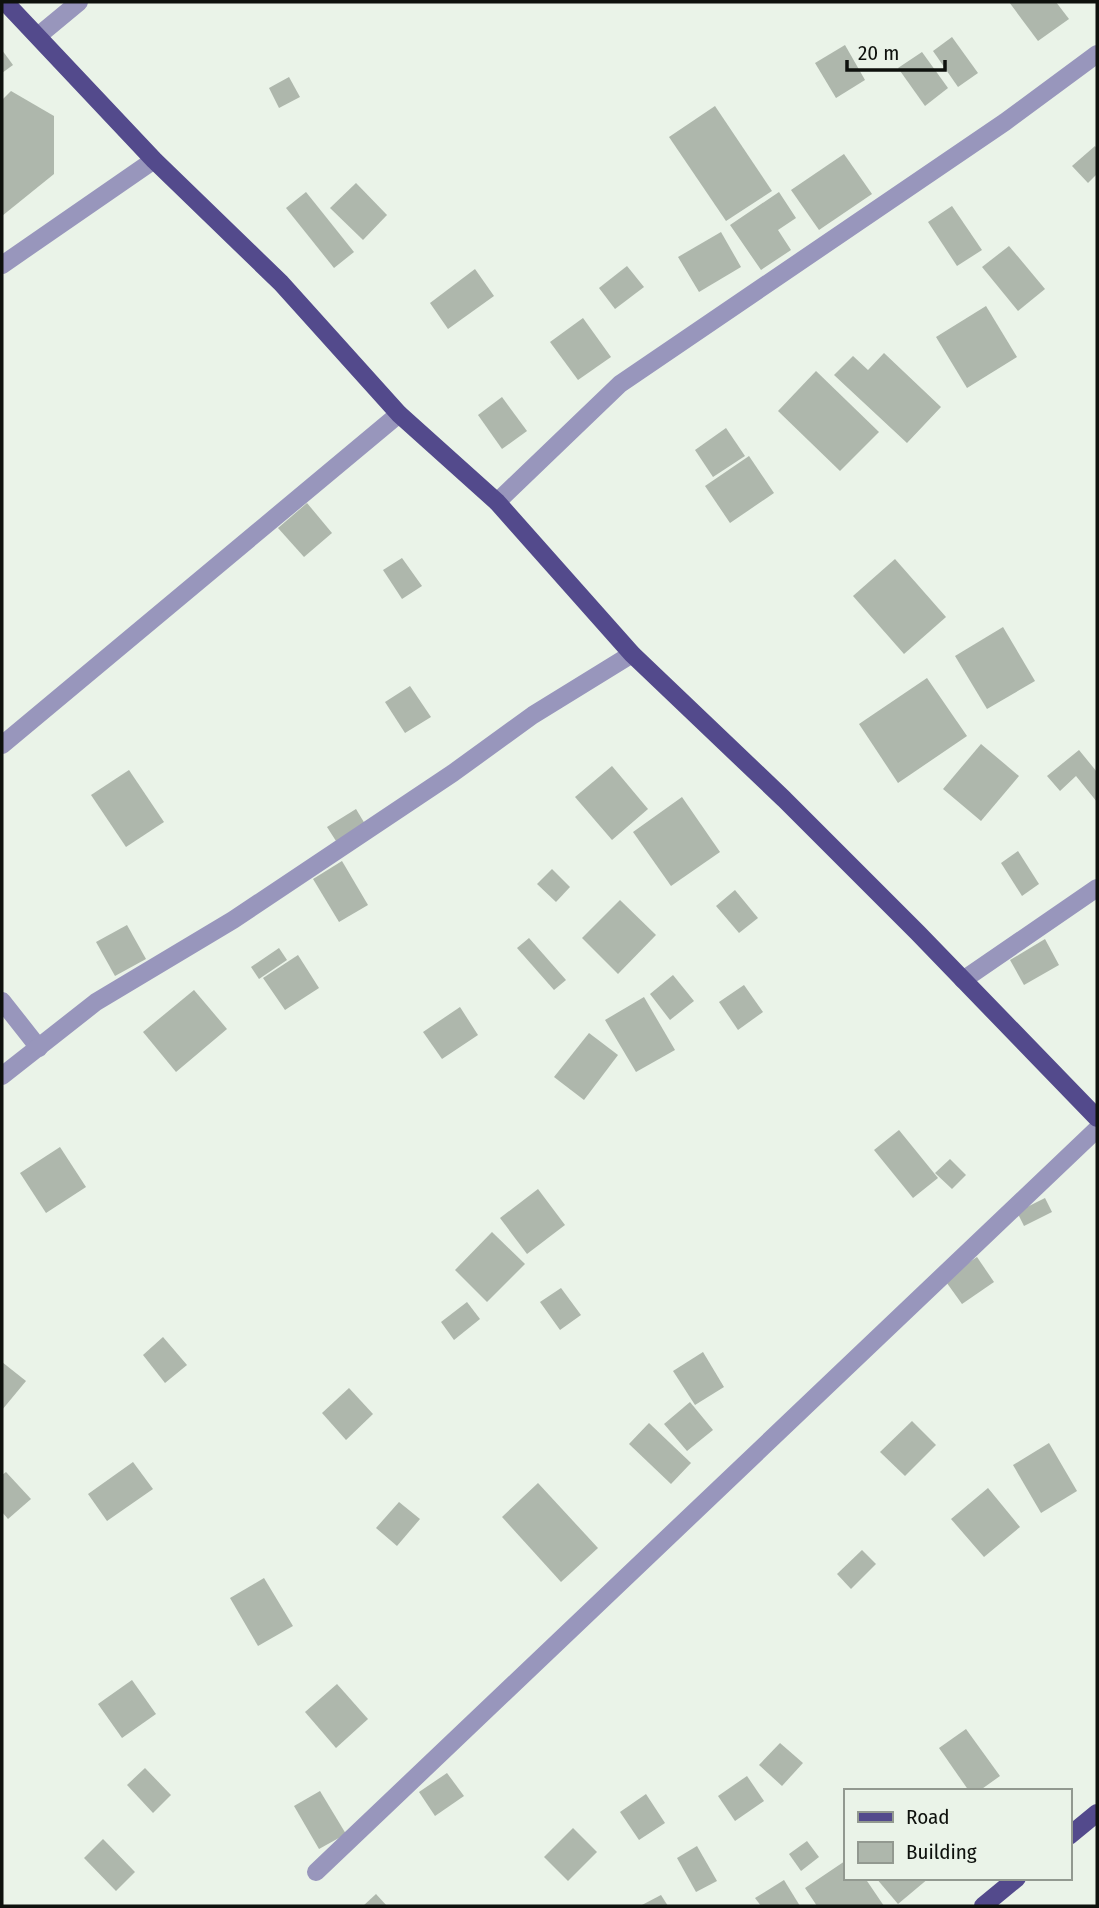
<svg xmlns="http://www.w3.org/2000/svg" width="1099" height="1908" viewBox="0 0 1099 1908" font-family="'Fira Sans Condensed',sans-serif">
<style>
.building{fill:#aeb7ac}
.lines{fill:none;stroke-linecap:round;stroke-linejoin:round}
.minor{stroke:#9896bc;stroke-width:18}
.major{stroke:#534a8c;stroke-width:18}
</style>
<rect width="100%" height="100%" fill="#eaf3e8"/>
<!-- building -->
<g class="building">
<path d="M1009 2H1056L1069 19 1038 41Z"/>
<path d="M952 37 978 73 958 87 933 51Z"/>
<path d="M845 45 865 80 836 98 815 63Z"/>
<path d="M2 50 13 65 2 73Z"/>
<path d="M922 52 948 88 925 106 898 68Z"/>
<path d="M289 77 300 97 279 108 269 88Z"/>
<path d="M11 91 54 116V174L2 216V100Z"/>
<path d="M715 106 772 191 726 221 669 137Z"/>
<path d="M1095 146 1097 149V174L1088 183 1072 166Z"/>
<path d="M844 154 872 194 819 230 791 190Z"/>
<path d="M356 183 387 215 363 240 330 208Z"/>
<path d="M306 192 354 252 334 268 286 208Z"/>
<path d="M779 192 796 218 778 230 791 250 761 270 730 225Z"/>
<path d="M952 206 982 250 957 266 928 222Z"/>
<path d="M721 232 741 267 699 292 678 257Z"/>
<path d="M1009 246 1045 289 1018 311 982 267Z"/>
<path d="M627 266 644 287 615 309 599 288Z"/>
<path d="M475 269 494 296 448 329 430 303Z"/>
<path d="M986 306 1017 357 967 388 936 337Z"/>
<path d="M583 318 611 357 578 380 550 342Z"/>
<path d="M884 353 941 407 907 443 834 375 853 356 868 370Z"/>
<path d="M816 371 879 432 840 471 778 411Z"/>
<path d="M502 397 527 431 502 449 478 415Z"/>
<path d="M726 428 745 456 713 477 695 450Z"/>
<path d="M749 456 774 493 730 523 705 486Z"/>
<path d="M307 503 332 533 304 557 278 528Z"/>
<path d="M402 558 422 586 402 599 383 570Z"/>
<path d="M895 559 946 617 904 654 853 596Z"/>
<path d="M1003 627 1035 681 987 709 955 656Z"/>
<path d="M927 678 967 736 898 783 859 724Z"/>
<path d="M410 686 431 717 405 733 385 702Z"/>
<path d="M981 744 1019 776 981 821 943 789Z"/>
<path d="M1079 750 1097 772V802L1076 776 1060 791 1047 776Z"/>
<path d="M612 766 648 809 612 840 575 797Z"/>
<path d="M129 770 164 822 126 847 91 795Z"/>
<path d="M682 797 720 852 671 886 633 832Z"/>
<path d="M356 809 365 824 336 841 327 827Z"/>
<path d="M1018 851 1039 884 1022 896 1001 863Z"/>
<path d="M342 861 368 905 339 922 313 879Z"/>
<path d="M552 869 570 887 556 902 537 884Z"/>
<path d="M735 890 758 918 739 933 716 906Z"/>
<path d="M620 900 656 935 618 974 582 938Z"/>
<path d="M127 925 146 959 115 976 96 942Z"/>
<path d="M529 938 566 980 554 990 517 948Z"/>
<path d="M1045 939 1059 965 1024 985 1010 960Z"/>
<path d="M279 948 287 960 259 979 251 967Z"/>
<path d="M298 955 319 988 285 1010 263 978Z"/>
<path d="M673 975 694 1001 670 1020 650 994Z"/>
<path d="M744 985 763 1012 738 1030 719 1002Z"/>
<path d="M194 990 227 1029 176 1072 143 1032Z"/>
<path d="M644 997 675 1050 636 1072 605 1020Z"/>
<path d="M460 1007 478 1035 442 1059 423 1032Z"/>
<path d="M589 1033 618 1055 584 1100 554 1077Z"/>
<path d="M899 1130 938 1178 913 1198 874 1150Z"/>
<path d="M60 1147 86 1187 46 1213 20 1173Z"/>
<path d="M950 1159 966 1175 952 1189 935 1173Z"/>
<path d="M538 1189 565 1225 527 1254 500 1218Z"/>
<path d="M1045 1198 1052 1212 1024 1226 1017 1212Z"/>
<path d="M492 1232 525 1264 487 1302 455 1270Z"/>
<path d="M977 1257 994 1282 962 1304 944 1279Z"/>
<path d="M561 1288 581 1315 560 1330 540 1302Z"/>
<path d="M467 1302 480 1319 454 1340 441 1322Z"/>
<path d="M163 1337 187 1365 165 1383 143 1355Z"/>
<path d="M703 1352 724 1387 695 1405 673 1371Z"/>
<path d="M2 1362 26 1381 2 1410Z"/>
<path d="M349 1388 373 1414 346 1440 322 1413Z"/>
<path d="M690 1402 713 1430 687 1451 664 1424Z"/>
<path d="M912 1421 936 1445 905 1476 880 1452Z"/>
<path d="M649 1423 691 1463 671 1484 629 1444Z"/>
<path d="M1049 1443 1077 1491 1041 1513 1013 1465Z"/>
<path d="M133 1462 153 1489 107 1521 88 1494Z"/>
<path d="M6 1472 31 1499 8 1519 2 1512V1475Z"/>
<path d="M538 1483 598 1548 561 1582 502 1517Z"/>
<path d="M988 1488 1020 1527 984 1557 951 1519Z"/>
<path d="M399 1502 420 1519 397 1546 376 1528Z"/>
<path d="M862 1550 876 1564 851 1589 837 1574Z"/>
<path d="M264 1578 293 1626 258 1646 230 1598Z"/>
<path d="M132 1680 156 1714 122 1738 98 1704Z"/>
<path d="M337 1684 368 1719 336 1748 305 1712Z"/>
<path d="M966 1729 1000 1776 979 1791H969L939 1748Z"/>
<path d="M780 1743 803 1763 782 1786 759 1765Z"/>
<path d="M145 1768 171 1795 153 1813 127 1785Z"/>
<path d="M447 1773 464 1796 435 1816 419 1792Z"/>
<path d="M747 1776 764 1801 735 1821 718 1796Z"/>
<path d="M320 1791 346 1834 319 1849 294 1806Z"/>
<path d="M646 1794 665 1823 639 1840 620 1812Z"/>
<path d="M573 1828 597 1852 568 1881 544 1857Z"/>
<path d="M103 1839 135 1872 116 1891 84 1858Z"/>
<path d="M807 1841 819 1857 801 1871 789 1854Z"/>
<path d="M697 1846 717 1881 696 1892 677 1858Z"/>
<path d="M845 1861V1878H865L884 1906H817L805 1888Z"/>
<path d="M876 1878H929L898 1904Z"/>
<path d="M784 1880 800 1906H761L755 1898Z"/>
<path d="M376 1894 387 1906H363Z"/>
<path d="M661 1895 668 1906H640Z"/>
</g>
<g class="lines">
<!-- minor -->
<g class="minor">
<path d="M38 36 79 2"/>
<path d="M2 265 154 160"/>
<path d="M497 502 620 384 1005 122 1097 54"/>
<path d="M2 745 399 414"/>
<path d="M963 980 1097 888"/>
<path d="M2 1001 39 1048"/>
<path d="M2 1076 96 1002 233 920 453 773 533 715 632 654"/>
<path d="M316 1872 1097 1129"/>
</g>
<!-- major -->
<g class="major">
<path d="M5 2 154 160 281 283 399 414 497 502 632 654 784 799 918 933 1097 1118"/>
<path d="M1069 1836 1097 1813"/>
<path d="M983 1906 1017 1878"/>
</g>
</g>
<!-- border -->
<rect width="1099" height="1908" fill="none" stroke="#0e110d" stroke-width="7"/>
<!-- legend -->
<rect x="844" y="1789" width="228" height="91" fill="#eaf3e8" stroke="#929990" stroke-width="2"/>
<rect x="858" y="1812" width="35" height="10" fill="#534a8c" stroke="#929990" stroke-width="2"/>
<text x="906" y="1824" font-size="21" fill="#0e110d">Road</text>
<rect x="858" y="1842" width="35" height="21" fill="#aeb7ac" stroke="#929990" stroke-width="2"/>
<text x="906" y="1859" font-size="21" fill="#0e110d">Building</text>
<!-- scale -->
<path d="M847 60v10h98v-10" fill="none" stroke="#0e110d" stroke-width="3.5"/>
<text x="858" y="60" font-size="21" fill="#0e110d" stroke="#eaf3e8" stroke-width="5" paint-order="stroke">20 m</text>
</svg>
